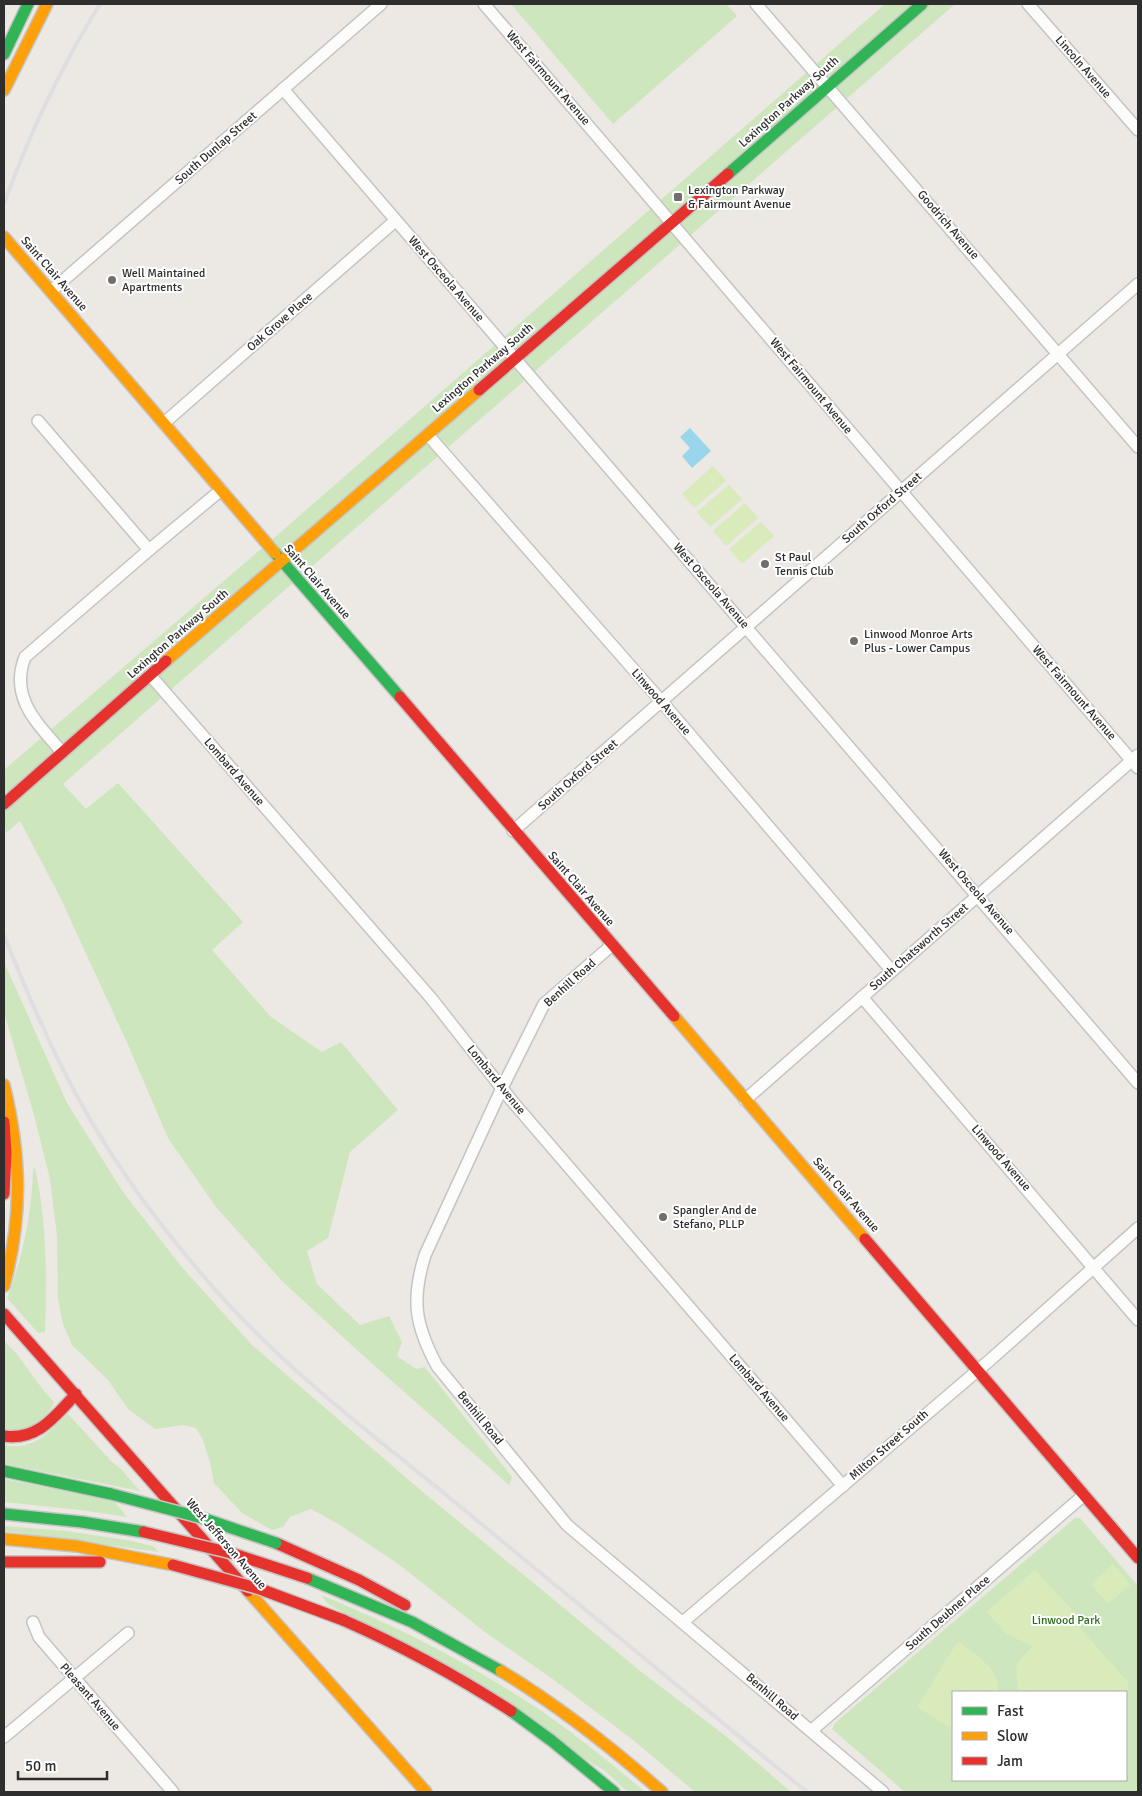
<svg xmlns="http://www.w3.org/2000/svg" width="1142" height="1796" viewBox="0 0 1142 1796" font-family="Signika,sans-serif">
<style>
.green{fill:#cee6be;fill-rule:evenodd}
.pitch{fill:#d9eabb}
.water{fill:#99d6ec}
.lines{fill:none;stroke-linecap:round;stroke-linejoin:round}
.street-casing{stroke:#c5c4c5;stroke-width:14}
.fast-casing{stroke:#c5c4c5;stroke-width:14}
.slow-casing{stroke:#c5c4c5;stroke-width:14}
.jam-casing{stroke:#c5c4c5;stroke-width:14}
.street{stroke:#fcfcfb;stroke-width:11}
.fast{stroke:#30b455;stroke-width:11}
.slow{stroke:#ff9f0a;stroke-width:11}
.jam{stroke:#e5322d;stroke-width:11}
.rail{stroke:#dfdfe1;stroke-width:4}
.fast-bridge-casing{stroke:#c6c5c4;stroke-width:14;stroke-linecap:butt}
.jam-bridge-casing{stroke:#c6c5c4;stroke-width:14;stroke-linecap:butt}
.fast-bridge{stroke:#30b455;stroke-width:11}
.jam-bridge{stroke:#e5322d;stroke-width:11}
.poi-dot{fill:#706f6e;stroke:#fff;stroke-width:2}
.labels{text-anchor:middle;dominant-baseline:central;stroke-width:4;stroke-linejoin:round;paint-order:stroke}
.street-label{font-size:12px;fill:#2e2e2e;stroke:#fff}
.poi-label{font-size:12px;fill:#2e2e2e;stroke:#fff;text-anchor:start}
.park-label{font-size:12px;fill:#2c6e1b;stroke:#fff}
</style>
<rect width="100%" height="100%" fill="#ece8e4"/>
<!-- green -->
<g class="green">
<path d="M511 4H726L737 16 613 124Z"/>
<path d="M885 4H955L63 784 86 809 118 783 243 922 212 950 271 1017 322 1052 341 1042 398 1110 350 1152 328 1238 307 1251 317 1284 360 1325 389 1316 402 1342 397 1356 416 1369 425 1367 512 1477 509 1485 358 1351 282 1281 216 1207 168 1138 128 1045 60 897 20 821 6 833 4 824V770L282 531Z"/>
<path d="M4 962 67 1103 123 1192 181 1266 252 1345 424 1493 644 1674 727 1737 791 1792H695L633 1740 554 1680 485 1632 397 1563 340 1525 311 1509 290 1517 283 1527 272 1530 242 1513 214 1483 210 1462 203 1440 196 1428 183 1425 155 1429 128 1409 108 1380 72 1345 63 1324 58 1299 57 1236 50 1179 34 1115 4 1012Z"/>
<path d="M35 1168C47 1223 47 1277 45 1332L38 1333 7 1298C23 1256 32 1214 33 1169Z"/>
<path d="M4 1341 16 1353 43 1390 54 1402 51 1409 33 1428 4 1431Z"/>
<path d="M68 1414 111 1461 121 1469 140 1491 4 1464V1445C34 1451 47 1433 68 1414Z"/>
<path d="M4 1479 114 1501 127 1517 80 1510 4 1502Z"/>
<path d="M1075 1518H1080L1138 1586V1792H905L832 1729 835 1723ZM953 1692H1126V1780H953Z"/>
<path d="M4 1526 66 1531 126 1540 153 1546 159 1552 4 1531Z"/>
<path d="M321 1595C397 1626 471 1664 540 1710 576 1735 611 1763 645 1792H628L605 1771 327 1603Z"/>
</g>
<!-- pitch -->
<g class="pitch">
<path d="M713 466 726 481 694 508 682 494Z"/>
<path d="M729 485 742 499 710 527 697 512Z"/>
<path d="M745 503 758 518 726 546 713 531Z"/>
<path d="M761 522 774 536 742 564 729 549Z"/>
<path d="M1113 1564 1131 1585 1108 1604 1091 1584Z"/>
<path d="M1035 1570 1078 1616 1073 1620 1128 1682V1694L1126 1695V1692H1019L1018 1689 1016 1664 1032 1646 1006 1634 987 1611Z"/>
<path d="M958 1641C974 1653 1001 1669 998 1692H953V1730L917 1707Z"/>
</g>
<!-- water -->
<path class="water" d="M690 428 711 451 692 468 682 456 690 448 680 437Z"/>
<g class="lines">
<!-- street casing -->
<g class="street-casing">
<g id="street">
<path d="M484 4 1138 768"/>
<path d="M756 4 1138 447"/>
<path d="M1028 4 1138 130"/>
<path d="M283 89 1138 1083"/>
<path d="M51 291 381 4"/>
<path d="M38 421 149 550"/>
<path d="M164 423 395 221"/>
<path d="M428 435 662 702 892 971"/>
<path d="M150 675 431 998 512 1101 843 1486"/>
<path d="M62 752C38 724 9 698 25 657L149 550 221 490"/>
<path d="M513 831 1138 284"/>
<path d="M612 945 544 1004 502 1088 425 1255C411 1300 415 1325 437 1366L567 1525 883 1792"/>
<path d="M862 997 1138 1320"/>
<path d="M745 1100 1138 755"/>
<path d="M33 1622 39 1637 173 1792"/>
<path d="M683 1622 990 1360 1138 1228"/>
<path d="M811 1731 1084 1495"/>
<path d="M4 1737 128 1633"/>
</g>
</g>
<!-- fast casing -->
<g class="fast-casing">
<g id="fast">
<path d="M4 54 28 4"/>
<path d="M728 174 922 4"/>
<path d="M275 553 400 697"/>
<path d="M4 1471 111 1494"/>
<path d="M4 1514 82 1522 144 1532"/>
<path d="M307 1578 412 1622 501 1671"/>
<path d="M511 1711 552 1741 614 1792"/>
</g>
</g>
<!-- slow casing -->
<g class="slow-casing">
<g id="slow">
<path d="M4 90 47 4"/>
<path d="M4 237 275 553"/>
<path d="M166 661 479 390"/>
<path d="M674 1016 865 1239"/>
<path d="M4 1085C21 1155 23 1216 4 1286"/>
<path d="M4 1539 76 1546 173 1565"/>
<path d="M248 1591 426 1792"/>
<path d="M501 1671C559 1706 611 1747 662 1792"/>
</g>
</g>
<!-- jam casing -->
<g class="jam-casing">
<g id="jam">
<path d="M479 390 728 174"/>
<path d="M400 697 674 1016"/>
<path d="M4 804 166 661"/>
<path d="M4 1122 6 1153 4 1194"/>
<path d="M865 1239 1138 1558"/>
<path d="M4 1314 248 1591"/>
<path d="M4 1436C38 1441 55 1416 76 1394"/>
<path d="M276 1543 359 1580 405 1605"/>
<path d="M4 1562H100"/>
<path d="M343 1620C402 1646 457 1676 511 1711"/>
</g>
</g>
<!-- street -->
<use href="#street" class="street"/>
<!-- fast -->
<use href="#fast" class="fast"/>
<!-- slow -->
<use href="#slow" class="slow"/>
<!-- jam -->
<use href="#jam" class="jam"/>
<!-- rail -->
<g class="rail">
<path d="M4 204C29 134 61 67 100 4"/>
<path d="M4 935C23 983 43 1031 67 1077 104 1150 153 1218 206 1279 277 1363 367 1430 451 1499 570 1597 688 1695 807 1792"/>
</g>
<!-- fast-bridge casing -->
<g class="fast-bridge-casing">
<path id="fast-bridge" d="M111 1494 202 1518 276 1543"/>
</g>
<!-- jam-bridge casing -->
<g class="jam-bridge-casing">
<g id="jam-bridge">
<path d="M144 1532 231 1553 307 1578"/>
<path d="M173 1565 260 1589 343 1620"/>
</g>
</g>
<!-- fast-bridge -->
<use href="#fast-bridge" class="fast-bridge"/>
<!-- jam-bridge -->
<use href="#jam-bridge" class="jam-bridge"/>
</g>
<!-- markers -->
<g class="poi-dot">
<rect x="673" y="192" width="10" height="10" rx="2.5"/>
<circle cx="112" cy="280" r="5"/>
<circle cx="765" cy="564" r="5"/>
<circle cx="854" cy="641" r="5"/>
<circle cx="663" cy="1217" r="5"/>
</g>
<g class="labels">
<!-- street labels -->
<g class="street-label">
<text transform="translate(1083 67) rotate(49)">Lincoln Avenue</text>
<text transform="translate(548 78) rotate(49)">West Fairmount Avenue</text>
<text transform="translate(789 102) rotate(-42)">Lexington Parkway South</text>
<text transform="translate(216 148) rotate(-41)">South Dunlap Street</text>
<text transform="translate(948 225) rotate(49)">Goodrich Avenue</text>
<text transform="translate(54 274) rotate(49)">Saint Clair Avenue</text>
<text transform="translate(446 279) rotate(49)">West Osceola Avenue</text>
<text transform="translate(280 322) rotate(-41)">Oak Grove Place</text>
<text transform="translate(483 368) rotate(-41)">Lexington Parkway South</text>
<text transform="translate(811 386) rotate(50)">West Fairmount Avenue</text>
<text transform="translate(882 508) rotate(-41)">South Oxford Street</text>
<text transform="translate(317 582) rotate(49)">Saint Clair Avenue</text>
<text transform="translate(711 586) rotate(49)">West Osceola Avenue</text>
<text transform="translate(178 634) rotate(-41)">Lexington Parkway South</text>
<text transform="translate(1074 693) rotate(49)">West Fairmount Avenue</text>
<text transform="translate(661 702) rotate(49)">Linwood Avenue</text>
<text transform="translate(234 772) rotate(49)">Lombard Avenue</text>
<text transform="translate(578 775) rotate(-41)">South Oxford Street</text>
<text transform="translate(581 889) rotate(49)">Saint Clair Avenue</text>
<text transform="translate(976 892) rotate(49)">West Osceola Avenue</text>
<text transform="translate(919 947) rotate(-41)">South Chatsworth Street</text>
<text transform="translate(570 983) rotate(-42)">Benhill Road</text>
<text transform="translate(496 1080) rotate(51)">Lombard Avenue</text>
<text transform="translate(1001 1158) rotate(49)">Linwood Avenue</text>
<text transform="translate(846 1195) rotate(49)">Saint Clair Avenue</text>
<text transform="translate(759 1388) rotate(49)">Lombard Avenue</text>
<text transform="translate(480 1418) rotate(51)">Benhill Road</text>
<text transform="translate(889 1445) rotate(-41)">Milton Street South</text>
<text transform="translate(226 1544) rotate(49)">West Jefferson Avenue</text>
<text transform="translate(948 1613) rotate(-41)">South Deubner Place</text>
<text transform="translate(90 1697) rotate(49)">Pleasant Avenue</text>
<text transform="translate(772 1697) rotate(41)">Benhill Road</text>
</g>
<!-- poi labels -->
<g class="poi-label">
<text x="688" y="190">Lexington Parkway<tspan x="688" dy="14">&amp; Fairmount Avenue</tspan></text>
<text x="122" y="273">Well Maintained<tspan x="122" dy="14">Apartments</tspan></text>
<text x="775" y="557">St Paul<tspan x="775" dy="14">Tennis Club</tspan></text>
<text x="864" y="634">Linwood Monroe Arts<tspan x="864" dy="14">Plus - Lower Campus</tspan></text>
<text x="673" y="1210">Spangler And de<tspan x="673" dy="14">Stefano, PLLP</tspan></text>
</g>
<!-- park labels -->
<g class="park-label">
<text x="1066" y="1620">Linwood Park</text>
</g>
</g>
<!-- border -->
<rect width="1142" height="1796" fill="none" stroke="#2e2e2e" stroke-width="10"/>
<!-- legend -->
<rect x="952" y="1691" width="175" height="90" fill="#ffffff" stroke="#ababab"/>
<rect x="962" y="1707" width="25" height="8" fill="#30b455" stroke="#ababab"/>
<text x="997" y="1716" font-size="15" fill="#2e2e2e">Fast</text>
<rect x="962" y="1732" width="25" height="8" fill="#ff9f0a" stroke="#ababab"/>
<text x="997" y="1741" font-size="15" fill="#2e2e2e">Slow</text>
<rect x="962" y="1757" width="25" height="8" fill="#e5322d" stroke="#ababab"/>
<text x="997" y="1766" font-size="15" fill="#2e2e2e">Jam</text>
<!-- scale -->
<path d="M18 1771v8h89v-8" fill="none" stroke="#2e2e2e" stroke-width="2.5"/>
<text x="25" y="1771" font-size="15" fill="#2e2e2e" stroke="#ffffff" stroke-width="4" paint-order="stroke">50 m</text>
</svg>
